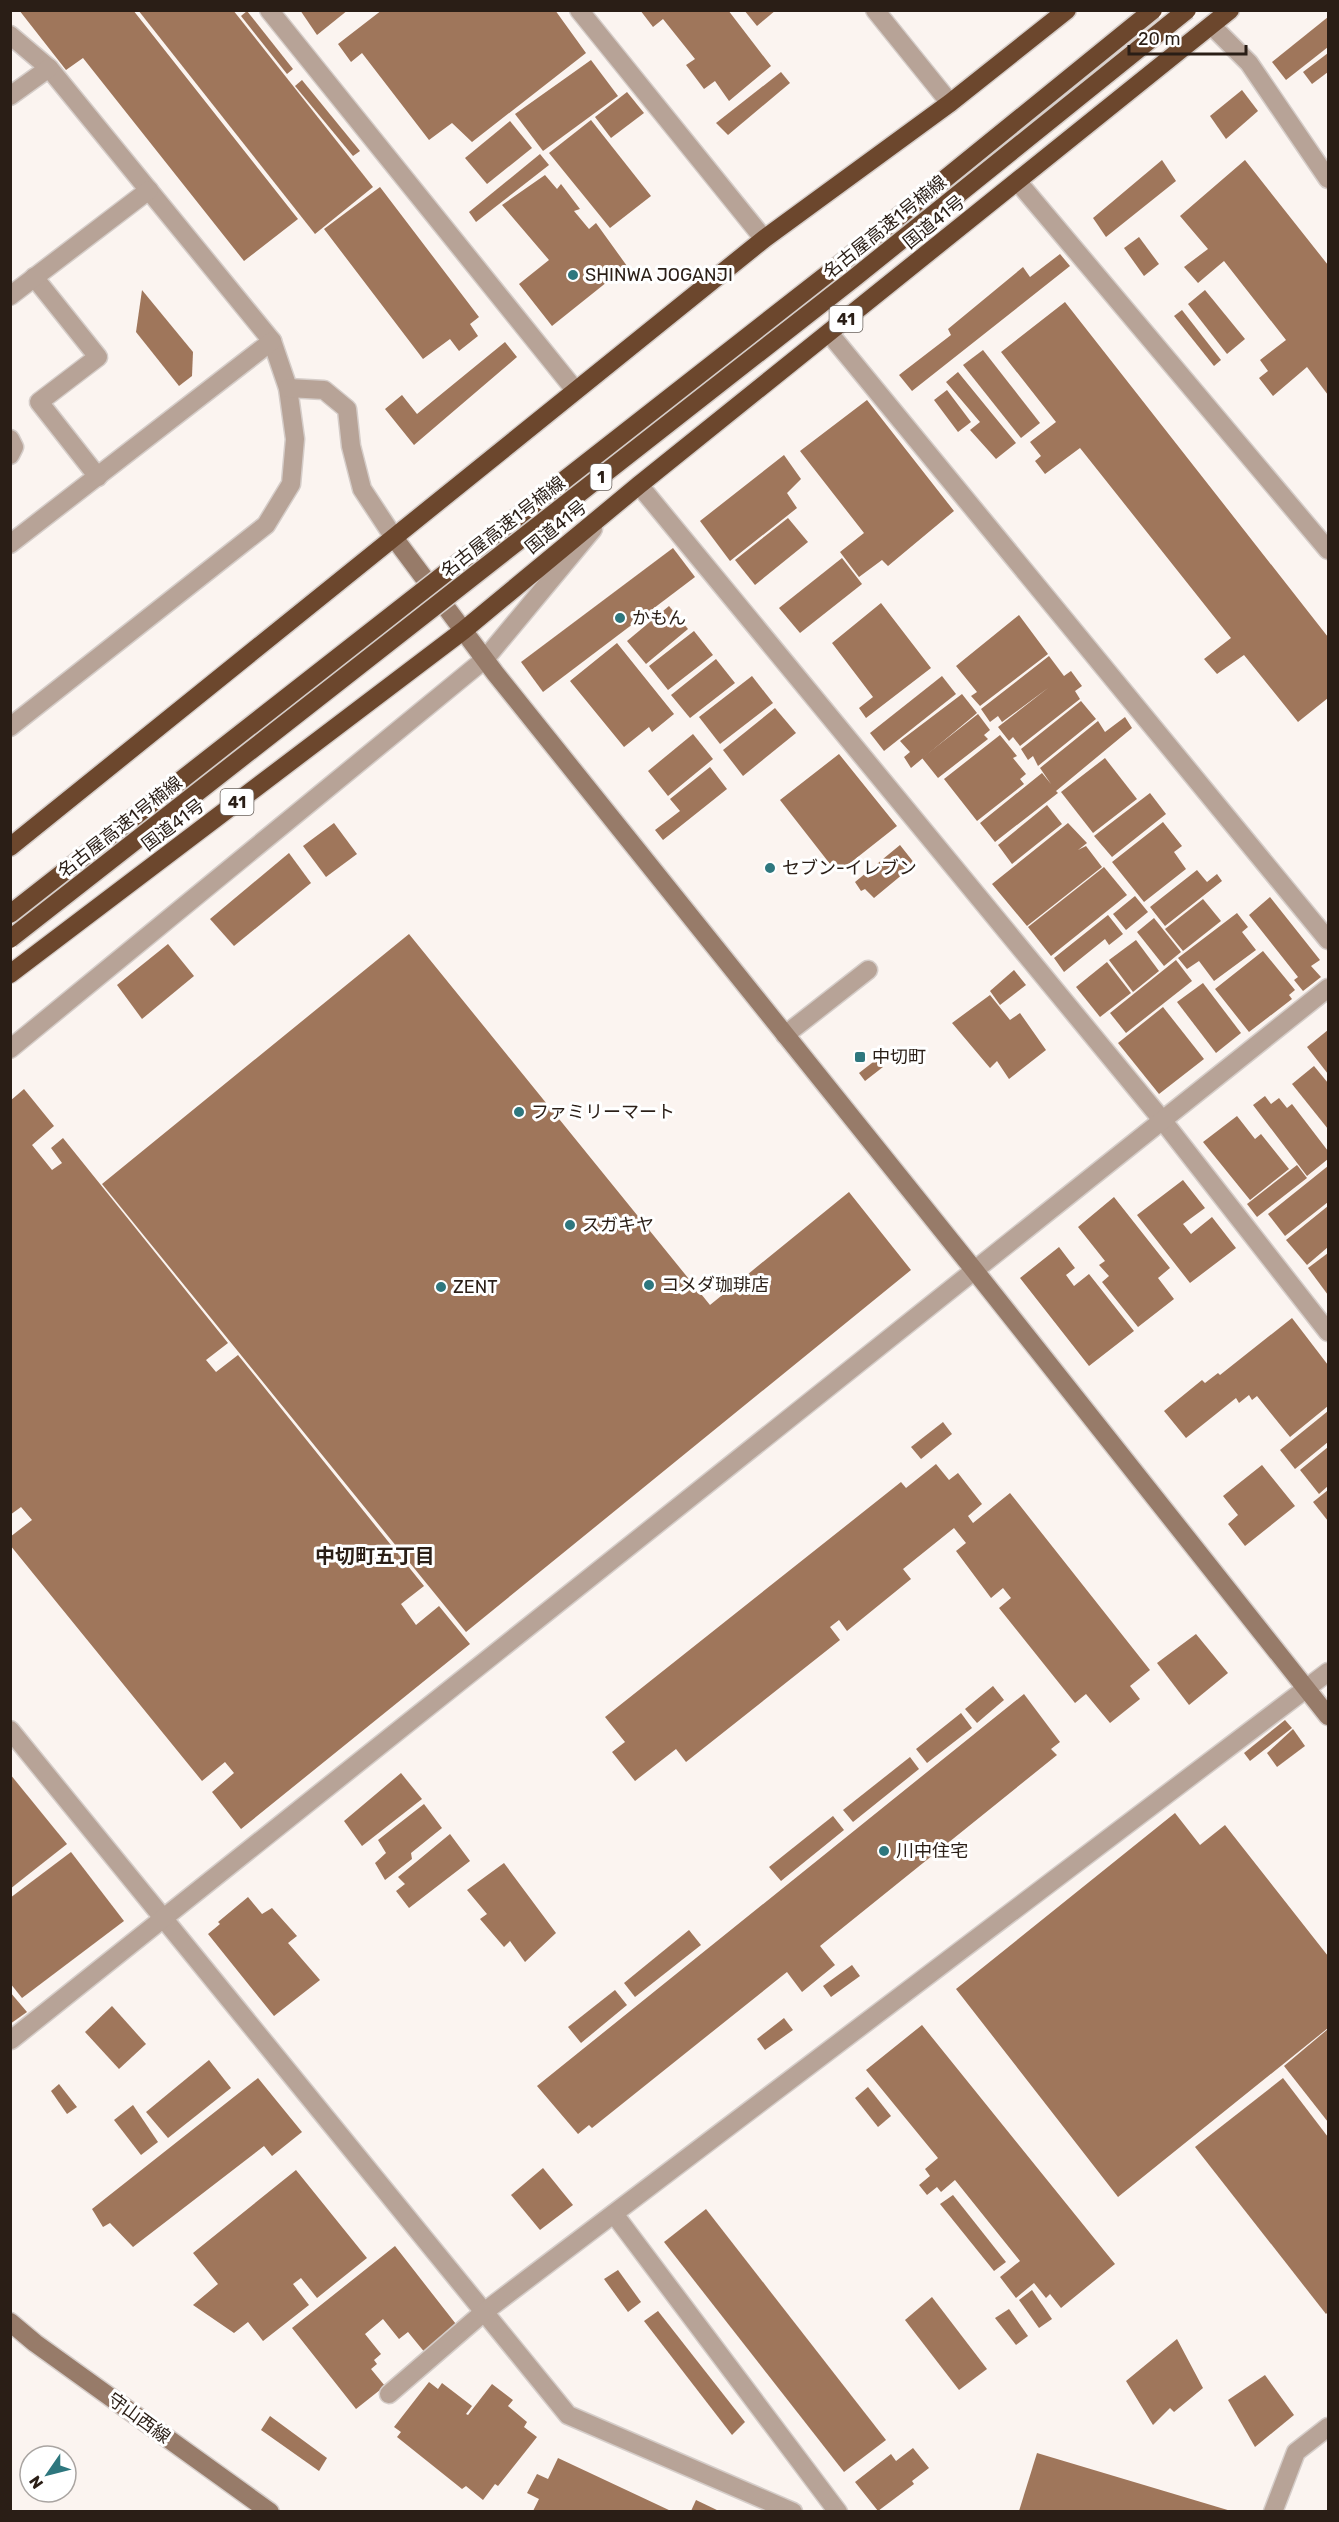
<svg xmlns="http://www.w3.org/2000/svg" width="1339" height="2522" viewBox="0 0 1339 2522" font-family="Rubik,'Noto Sans JP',sans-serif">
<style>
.building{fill:#9f765b}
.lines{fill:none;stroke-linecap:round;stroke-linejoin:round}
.lane-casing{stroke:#d5cdc9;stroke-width:21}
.street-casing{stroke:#d5cdc9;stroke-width:21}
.secondary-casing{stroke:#d5cdc9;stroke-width:21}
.highway-casing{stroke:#d5cdc9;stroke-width:21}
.lane{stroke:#b7a397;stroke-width:18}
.street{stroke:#b7a397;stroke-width:18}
.secondary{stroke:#977b69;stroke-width:18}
.highway{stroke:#6c472d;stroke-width:18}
.highway-bridge-casing{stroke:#d5cdc9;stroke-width:21;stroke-linecap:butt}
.highway-bridge{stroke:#6c472d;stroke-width:18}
.poi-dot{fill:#2e777e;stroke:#fff;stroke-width:2}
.labels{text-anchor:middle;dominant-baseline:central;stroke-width:6;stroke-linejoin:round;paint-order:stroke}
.shield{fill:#fff;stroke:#6a625c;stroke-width:1.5}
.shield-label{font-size:16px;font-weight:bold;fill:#2a1e16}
.street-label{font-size:18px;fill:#2a1e16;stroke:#fff}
.poi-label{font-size:18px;fill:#2a1e16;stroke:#fff;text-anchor:start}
.neighbourhood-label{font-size:20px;font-weight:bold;fill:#2a1e16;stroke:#fff}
</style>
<rect width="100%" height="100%" fill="#fbf4f0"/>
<!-- building -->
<g class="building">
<path d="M19 10H133L298 219 244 261 83 58 66 70Z"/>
<path d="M138 10H233L373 187 315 234Z"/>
<path d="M300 10H348L317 35Z"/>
<path d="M382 10H555L586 53 472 142 452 123 429 140 362 53 351 62 338 44Z"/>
<path d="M640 10H728L771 66 729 101 715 81 704 89 686 65 695 59 663 19 653 27Z"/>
<path d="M744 10H776L757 26Z"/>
<path d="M247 11 293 69 287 74 241 16Z"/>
<path d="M1328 17V47L1286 80 1272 62Z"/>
<path d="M1328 53V72L1312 84 1303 72Z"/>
<path d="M591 60 618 96 543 151 515 114Z"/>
<path d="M781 72 790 83 728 135 716 123Z"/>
<path d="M302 80 360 151 353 156 295 86Z"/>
<path d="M1242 90 1258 111 1226 139 1210 116Z"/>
<path d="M627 92 644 113 611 138 595 117Z"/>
<path d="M591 120 651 196 610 228 549 153Z"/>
<path d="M510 121 532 148 487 184 465 158Z"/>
<path d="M540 154 549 165 476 222 469 212Z"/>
<path d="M1162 160 1176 181 1106 237 1093 218Z"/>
<path d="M1245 160 1328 265V395L1307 367 1273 396 1259 378 1268 371 1260 360 1286 340 1224 261 1198 283 1184 267 1208 249 1180 216Z"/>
<path d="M545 175 557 189 561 184 580 209 574 211 589 229 596 223 627 266 552 326 519 284 549 260 502 205Z"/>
<path d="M380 187 479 317 470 324 478 336 459 351 450 339 423 359 324 229Z"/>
<path d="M1139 237 1159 264 1144 276 1124 248Z"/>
<path d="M1060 254 1070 266 912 391 899 375 951 335 948 329 1023 267 1030 277Z"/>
<path d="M142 290 193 352 192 376 179 386 136 332Z"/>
<path d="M1205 290 1245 339 1227 354 1188 304Z"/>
<path d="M1065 302 1328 637V698L1298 722 1244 655 1217 674 1204 659 1231 638 1080 448 1045 474 1035 461 1041 456 1030 442 1056 422 1001 352Z"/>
<path d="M1182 310 1221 360 1214 366 1174 316Z"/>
<path d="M505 342 517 357 414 445 385 409 402 395 417 414Z"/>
<path d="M983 350 1040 423 1021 438 963 365Z"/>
<path d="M958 372 1016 443 996 459 970 430 980 422 946 382Z"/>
<path d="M947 390 971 422 958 432 934 400Z"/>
<path d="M867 400 954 511 888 566 882 560 859 577 840 552 864 533 800 451Z"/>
<path d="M784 455 801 479 787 493 797 508 730 561 700 521Z"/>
<path d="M788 518 808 542 755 585 735 560Z"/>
<path d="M673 548 695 577 543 692 521 662Z"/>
<path d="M842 558 862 584 800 633 779 608Z"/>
<path d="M881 603 931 668 866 718 859 708 873 697 832 643Z"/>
<path d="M669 606 688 629 646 664 627 641Z"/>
<path d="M1019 615 1048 654 980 706 971 696 977 692 956 666Z"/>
<path d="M694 631 713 655 668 690 649 666Z"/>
<path d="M617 643 674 714 652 732 649 727 624 747 570 681Z"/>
<path d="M1049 656 1064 676 1071 671 1082 686 1075 691 1080 699 1020 746 1013 737 1009 741 998 727 1048 688 1002 722 998 716 990 722 981 709Z"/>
<path d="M716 659 735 683 690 718 671 695Z"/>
<path d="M752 676 773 703 720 744 699 717Z"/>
<path d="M942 676 956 694 884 751 870 733Z"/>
<path d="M962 694 977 713 911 768 904 757 910 752 900 741Z"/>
<path d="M1081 701 1096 719 1038 766 1033 756 1028 760 1021 749Z"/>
<path d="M775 708 796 733 743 776 723 750Z"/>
<path d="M978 714 990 730 984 735 988 739 938 778 922 758Z"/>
<path d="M1125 717 1132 728 1056 791 1058 793 995 842 980 823 1042 773 1051 784 1040 768 1098 721 1105 732Z"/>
<path d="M693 734 713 759 668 796 648 771Z"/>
<path d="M1000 735 1017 756 1013 758 1026 774 1020 779 1024 784 977 821 944 779Z"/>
<path d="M839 754 897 826 840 871 833 862 830 864 780 800Z"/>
<path d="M1105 758 1137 799 1093 833 1061 792Z"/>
<path d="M710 767 727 789 663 840 655 830 680 811 670 799Z"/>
<path d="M1150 793 1166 814 1112 857 1094 836Z"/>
<path d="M1047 805 1062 824 1012 864 998 845Z"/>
<path d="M1163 822 1182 846 1174 852 1186 869 1144 902 1112 862Z"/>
<path d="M334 823 357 854 326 877 303 846Z"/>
<path d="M1068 823 1087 843 1078 850 1086 846 1102 867 1027 926 992 884Z"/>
<path d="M900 845 915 864 874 898 865 889 861 891 855 882Z"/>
<path d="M289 853 311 883 234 946 210 919Z"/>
<path d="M1104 867 1127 895 1051 956 1028 927Z"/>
<path d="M1197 870 1207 882 1217 874 1222 881 1165 926 1150 907Z"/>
<path d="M1135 896 1148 912 1126 930 1113 914Z"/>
<path d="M1270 897 1320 960 1311 966 1321 977 1303 991 1294 980 1298 977 1249 915Z"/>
<path d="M1203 899 1221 921 1183 951 1165 929Z"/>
<path d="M1237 913 1248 927 1242 932 1256 950 1214 981 1199 961 1187 969 1178 958Z"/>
<path d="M1108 915 1123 934 1109 945 1105 939 1064 972 1054 958Z"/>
<path d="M1154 918 1181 952 1164 966 1137 932Z"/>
<path d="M409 934 710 1305 849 1192 911 1270 466 1632 102 1184Z"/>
<path d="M1136 940 1159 971 1133 992 1109 960Z"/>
<path d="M168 944 194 976 142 1019 117 985Z"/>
<path d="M1263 951 1295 990 1289 995 1292 999 1249 1032 1215 989Z"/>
<path d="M1176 960 1192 981 1126 1033 1110 1013Z"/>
<path d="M1107 962 1131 993 1100 1017 1076 987Z"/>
<path d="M1014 970 1026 985 1000 1005 990 991Z"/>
<path d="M1203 983 1241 1033 1216 1053 1177 1002Z"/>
<path d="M990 995 1010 1020 1020 1013 1046 1050 1009 1079 997 1061 990 1068 952 1023Z"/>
<path d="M1163 1007 1204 1059 1159 1094 1118 1043Z"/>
<path d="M1328 1030V1074L1307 1047Z"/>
<path d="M877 1059 883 1067 865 1081 859 1073Z"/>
<path d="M1314 1066 1328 1083V1129L1292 1084Z"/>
<path d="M24 1089 54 1126 32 1145 52 1170 62 1163 51 1148 63 1138 228 1343 206 1360 216 1372 238 1355 424 1586 401 1604 416 1625 439 1606 470 1644 241 1829 212 1792 234 1773 225 1762 202 1781 10 1545V1537L32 1520 21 1507 10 1515V1101Z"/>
<path d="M1265 1096 1271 1104 1279 1098 1287 1108 1292 1104 1328 1151V1159L1307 1176 1253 1105Z"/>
<path d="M1237 1116 1255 1139 1261 1134 1289 1169 1250 1200 1203 1142Z"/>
<path d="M1297 1165 1307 1178 1257 1217 1247 1204Z"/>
<path d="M1328 1166V1202L1285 1236 1268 1214Z"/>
<path d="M1183 1180 1205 1208 1183 1224 1191 1234 1212 1217 1236 1248 1190 1283 1137 1215Z"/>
<path d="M1114 1197 1170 1268 1158 1278 1174 1299 1138 1327 1102 1282 1109 1276 1099 1265 1105 1261 1078 1227Z"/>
<path d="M1328 1206V1247L1307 1265 1286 1240Z"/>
<path d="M1059 1247 1075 1268 1066 1275 1074 1286 1089 1274 1134 1331 1089 1366 1020 1278Z"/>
<path d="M1328 1253V1295L1308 1268Z"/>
<path d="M1292 1318 1328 1365V1406L1290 1437 1257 1396 1252 1400 1249 1395 1239 1403 1236 1398 1186 1438 1164 1411 1202 1380 1205 1383 1218 1373 1220 1375Z"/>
<path d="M1328 1411V1442L1295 1469 1280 1450Z"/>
<path d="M943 1422 952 1434 921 1459 911 1447Z"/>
<path d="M1328 1447V1486L1319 1494 1300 1470Z"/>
<path d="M936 1464 949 1480 958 1473 982 1504 968 1516 973 1523 1010 1493 1150 1670 1130 1686 1140 1699 1110 1723 1086 1694 1075 1703 999 1608 1011 1598 1003 1588 991 1598 956 1551 966 1543 954 1528 903 1569 911 1579 847 1631 839 1620 830 1627 840 1640 686 1762 676 1749 635 1781 612 1752 625 1742 605 1717 901 1482 906 1488Z"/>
<path d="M1262 1465 1295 1506 1245 1546 1228 1524 1238 1515 1223 1496Z"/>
<path d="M1328 1490V1521L1313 1502Z"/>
<path d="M1196 1634 1228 1673 1189 1705 1157 1663Z"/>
<path d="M993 1686 1004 1700 977 1723 965 1709Z"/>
<path d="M1024 1694 1060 1742 1051 1749 1057 1755 820 1946 835 1965 802 1992 787 1972 592 2128 589 2125 578 2134 537 2086Z"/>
<path d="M961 1713 972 1728 927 1763 916 1749Z"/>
<path d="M1285 1720 1292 1728 1250 1761 1244 1753Z"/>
<path d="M1293 1729 1305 1746 1277 1767 1267 1753Z"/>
<path d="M910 1757 919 1769 853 1822 843 1810Z"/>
<path d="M401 1773 422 1799 362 1846 344 1821Z"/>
<path d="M10 1774 67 1844 10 1889Z"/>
<path d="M424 1804 442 1828 411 1853 412 1859 385 1880 375 1863 386 1853 378 1840Z"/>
<path d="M1175 1813 1200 1845 1225 1825 1328 1956V2028L1118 2197 956 1989Z"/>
<path d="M833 1816 844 1830 781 1881 769 1867Z"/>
<path d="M450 1834 470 1861 409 1908 396 1891 405 1884 398 1877Z"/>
<path d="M71 1852 124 1921 22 1998 10 1983V1898Z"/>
<path d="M504 1863 556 1933 525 1962 510 1941 504 1947 480 1919 487 1914 467 1890Z"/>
<path d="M248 1897 262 1914 272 1908 297 1936 288 1943 320 1980 274 2016 208 1934 220 1924 218 1922Z"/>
<path d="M689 1930 701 1945 635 1997 624 1983Z"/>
<path d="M852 1965 860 1976 831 1997 823 1986Z"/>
<path d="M615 1990 627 2005 581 2043 568 2027Z"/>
<path d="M10 1992 27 2012 10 2024Z"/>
<path d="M112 2006 146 2044 119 2069 85 2032Z"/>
<path d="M784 2018 793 2030 765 2050 757 2039Z"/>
<path d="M922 2025 1115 2264 1061 2308 1050 2294 1046 2298 1034 2283 1016 2298 1000 2277 1020 2261 955 2180 941 2192 937 2187 927 2195 919 2185 930 2176 925 2169 938 2158 866 2070Z"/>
<path d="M1328 2029V2122L1284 2066Z"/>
<path d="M209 2060 231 2088 168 2138 146 2112Z"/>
<path d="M258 2078 302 2132 272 2156 264 2146 133 2247 110 2223 103 2227 92 2209Z"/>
<path d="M1283 2078 1328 2137V2312L1326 2314 1195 2147Z"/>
<path d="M59 2084 77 2107 67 2114 51 2091Z"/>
<path d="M868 2087 891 2116 878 2127 855 2098Z"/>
<path d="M133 2105 158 2142 141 2155 114 2120Z"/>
<path d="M543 2168 573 2205 540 2230 511 2195Z"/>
<path d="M296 2170 367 2258 317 2298 301 2278 293 2284 309 2305 263 2341 248 2322 234 2333 193 2305 218 2284 193 2253Z"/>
<path d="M953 2195 1006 2262 994 2271 940 2204Z"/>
<path d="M706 2209 886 2440 844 2472 664 2242Z"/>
<path d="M395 2246 459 2328 426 2354 408 2332 399 2339 383 2319 365 2334 381 2354 374 2360 377 2364 371 2369 385 2386 356 2409 292 2328Z"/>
<path d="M618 2270 641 2302 628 2312 604 2279Z"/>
<path d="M1032 2290 1052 2319 1039 2328 1019 2300Z"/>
<path d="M932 2297 987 2369 959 2390 905 2320Z"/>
<path d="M1009 2309 1028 2336 1016 2345 995 2318Z"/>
<path d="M658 2311 745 2422 732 2435 644 2321Z"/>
<path d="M1177 2339 1203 2388 1174 2412 1170 2408 1153 2425 1126 2381Z"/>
<path d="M1265 2375 1294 2415 1255 2447 1228 2400Z"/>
<path d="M429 2382 438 2389 442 2383 472 2406 466 2414 468 2415 492 2384 513 2400 508 2406 527 2422 524 2427 537 2437 498 2486 495 2484 483 2500 466 2486 462 2489 397 2437 401 2432 394 2427Z"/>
<path d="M270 2416 327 2458 319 2471 261 2430Z"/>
<path d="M913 2448 929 2468 912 2481 914 2484 878 2511 855 2482 891 2454 896 2461Z"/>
<path d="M1037 2453 1231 2511H1019Z"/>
<path d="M558 2458 671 2511H533L539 2499 527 2493 537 2474 548 2479Z"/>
<path d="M696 2500 719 2511H691Z"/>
</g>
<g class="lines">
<!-- lane casing -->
<g class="lane-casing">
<g id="lane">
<path d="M10 35 49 68 272 341 288 388 295 439 291 484 266 525 10 727"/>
<path d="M10 96 49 68"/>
<path d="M34 277 98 357 39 402 98 477"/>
<path d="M10 296 149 190"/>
<path d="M288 388 324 390 347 409 351 446 362 489 395 539"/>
<path d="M10 439 14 447 10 455"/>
<path d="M10 544 272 341"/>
<path d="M785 1035 868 970"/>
</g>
</g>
<!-- street casing -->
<g class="street-casing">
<g id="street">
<path d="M269 10 575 390"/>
<path d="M579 10 764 239"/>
<path d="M875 10 950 103"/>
<path d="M1212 26 1249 63 1328 179"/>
<path d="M1018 182 1328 550"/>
<path d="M829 333 1328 940"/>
<path d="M639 485 1163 1121 1328 1332"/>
<path d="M10 1049 485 659 593 529"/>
<path d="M10 1730 568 2415 793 2512"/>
<path d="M11 2040 1328 988"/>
<path d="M614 2214 838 2512"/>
<path d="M389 2394 484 2312 1328 1672"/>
<path d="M1273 2512 1296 2452 1328 2427"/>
</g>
</g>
<!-- secondary casing -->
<g class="secondary-casing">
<g id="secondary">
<path d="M395 539 495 673 975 1271 1328 1716"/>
<path d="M10 2322 35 2343 270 2512"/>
</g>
</g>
<!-- highway casing -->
<g class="highway-casing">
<g id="highway">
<path d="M10 847 764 239 950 103 1067 10"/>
<path d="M10 974 464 630 639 485 1230 10"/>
</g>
</g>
<!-- lane -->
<use href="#lane" class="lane"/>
<!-- street -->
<use href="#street" class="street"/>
<!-- secondary -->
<use href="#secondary" class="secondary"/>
<!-- highway -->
<use href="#highway" class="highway"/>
<!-- highway-bridge casing -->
<g class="highway-bridge-casing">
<g id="highway-bridge">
<path d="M10 914 839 265 1153 10"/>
<path d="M10 939 853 279 1187 10"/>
</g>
</g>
<!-- highway-bridge -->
<use href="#highway-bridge" class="highway-bridge"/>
</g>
<!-- markers -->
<g class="poi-dot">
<circle cx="573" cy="275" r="6"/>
<circle cx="620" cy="618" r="6"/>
<circle cx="770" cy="868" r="6"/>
<rect x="854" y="1051" width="12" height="12" rx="3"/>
<circle cx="519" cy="1112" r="6"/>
<circle cx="570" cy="1225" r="6"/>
<circle cx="649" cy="1285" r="6"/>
<circle cx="441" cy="1287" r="6"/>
<circle cx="884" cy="1851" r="6"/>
</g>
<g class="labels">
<!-- shield labels -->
<g class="shield">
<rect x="829.5" y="306" width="33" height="26" rx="4.5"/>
<rect x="590.5" y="464" width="21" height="26" rx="4.5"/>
<rect x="220.5" y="789" width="33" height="26" rx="4.5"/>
</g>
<g class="shield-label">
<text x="846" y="319">41</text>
<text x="601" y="477">1</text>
<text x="237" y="802">41</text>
</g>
<!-- street labels -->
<g class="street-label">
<text transform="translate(934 222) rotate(-39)">国道41号</text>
<text transform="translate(885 227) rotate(-39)">名古屋高速1号楠線</text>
<text transform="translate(503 527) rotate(-38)">名古屋高速1号楠線</text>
<text transform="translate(556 527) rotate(-39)">国道41号</text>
<text transform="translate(173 825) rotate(-37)">国道41号</text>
<text transform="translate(120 827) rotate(-38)">名古屋高速1号楠線</text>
<text transform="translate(139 2418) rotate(36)">守山西線</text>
</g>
<!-- poi labels -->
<g class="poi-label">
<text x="585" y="275">SHINWA JOGANJI</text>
<text x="632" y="618">かもん</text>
<text x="782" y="868">セブン-イレブン</text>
<text x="872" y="1057">中切町</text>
<text x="531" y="1112">ファミリーマート</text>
<text x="582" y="1225">スガキヤ</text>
<text x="661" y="1285">コメダ珈琲店</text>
<text x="453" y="1287">ZENT</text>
<text x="896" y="1851">川中住宅</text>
</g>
<!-- neighbourhood labels -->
<g class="neighbourhood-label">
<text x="375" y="1556">中切町五丁目</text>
</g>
</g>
<!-- border -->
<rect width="1339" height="2522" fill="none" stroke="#2a1e16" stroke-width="24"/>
<!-- north arrow -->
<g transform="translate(48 2474) rotate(235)"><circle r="28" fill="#ffffff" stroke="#aaa5a2" stroke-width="1.5"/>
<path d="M0-4.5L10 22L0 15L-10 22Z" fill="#2e777e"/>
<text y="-9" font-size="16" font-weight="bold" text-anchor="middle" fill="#2a1e16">N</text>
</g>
<!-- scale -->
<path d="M1129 45v9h117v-9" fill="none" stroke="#2a1e16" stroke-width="3"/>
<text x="1138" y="45" font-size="18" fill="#2a1e16" stroke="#ffffff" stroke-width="4.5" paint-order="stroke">20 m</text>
</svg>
